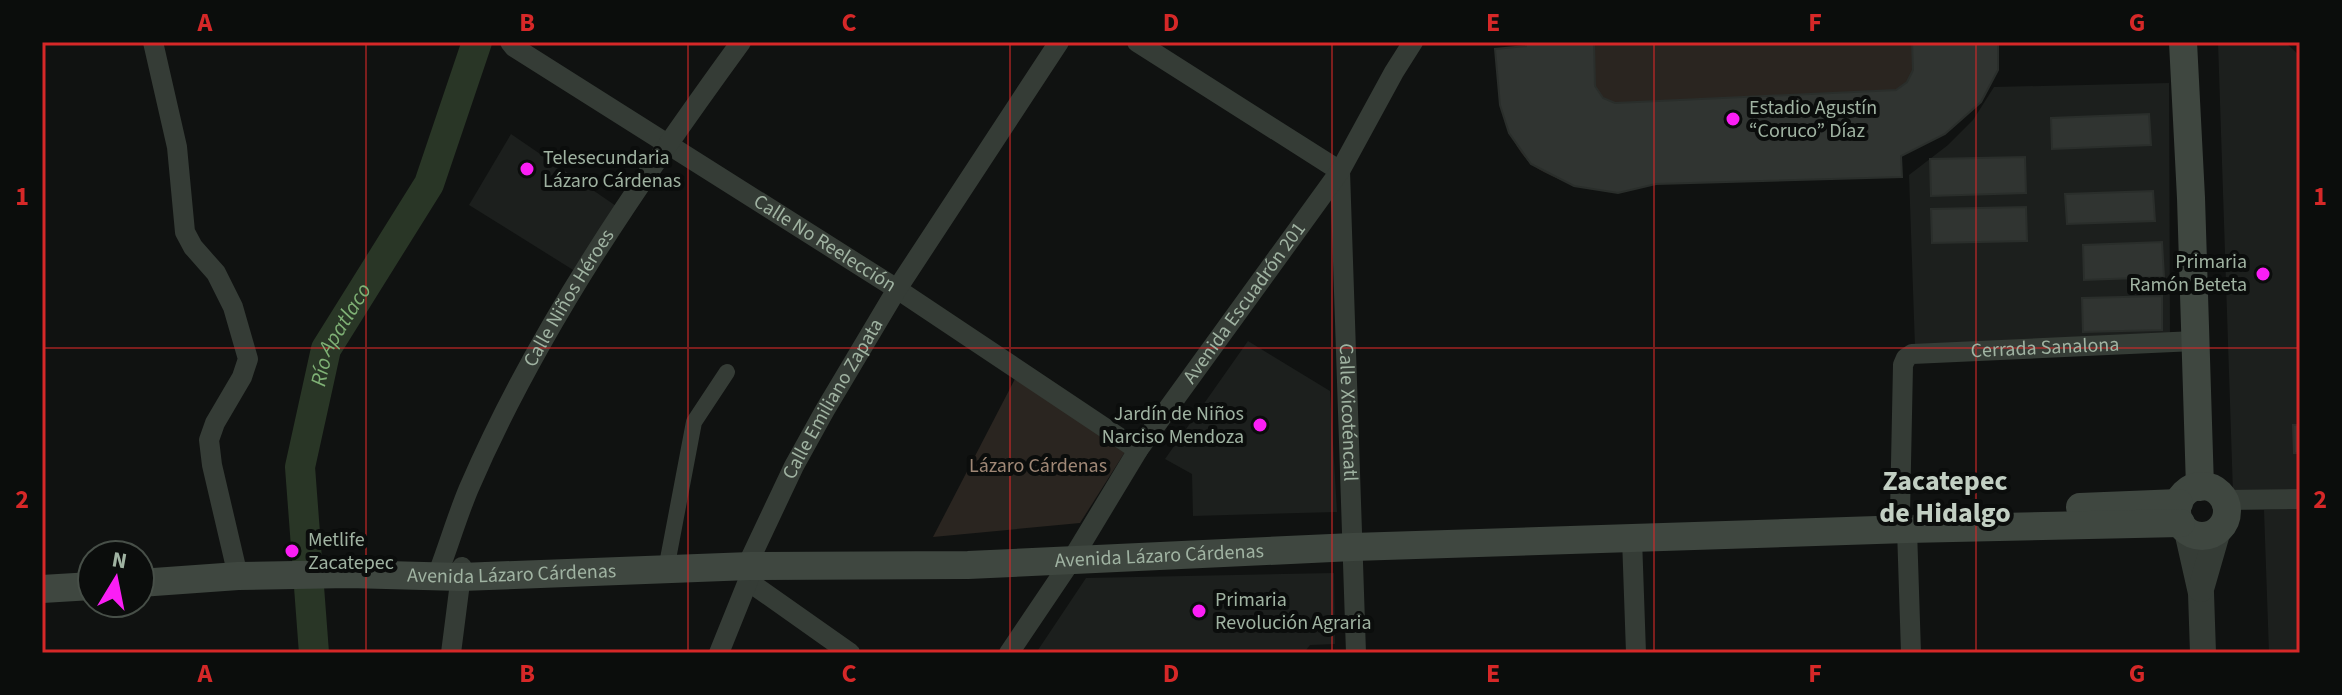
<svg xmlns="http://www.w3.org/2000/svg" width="2342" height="695" viewBox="0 0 2342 695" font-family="'Source Sans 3',sans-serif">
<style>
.built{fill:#1c1f1d}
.green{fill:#2a2520}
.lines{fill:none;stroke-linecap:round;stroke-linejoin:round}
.river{stroke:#293626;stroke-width:30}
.building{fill:#303431;stroke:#2a2e2b;stroke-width:2}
.pedestrian{stroke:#353c36;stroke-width:16}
.minor{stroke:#353c36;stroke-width:20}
.tertiary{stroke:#353c36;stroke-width:26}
.secondary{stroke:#3f4740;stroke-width:28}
.grid{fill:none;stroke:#d62828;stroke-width:2;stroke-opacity:0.55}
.poi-dot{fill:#fb1ef5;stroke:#0b0d0c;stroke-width:3}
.labels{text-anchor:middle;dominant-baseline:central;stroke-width:8;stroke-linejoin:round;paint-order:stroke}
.poi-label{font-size:20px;fill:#a0b3a2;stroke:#0b0d0c;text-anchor:start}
.street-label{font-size:20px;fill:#a0b3a2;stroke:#0b0d0c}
.park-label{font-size:20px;fill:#a08876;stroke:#0b0d0c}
.water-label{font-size:22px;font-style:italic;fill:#7fb175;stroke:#0b0d0c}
.district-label{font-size:28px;font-weight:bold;fill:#c2cfc3;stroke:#0b0d0c}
.neatline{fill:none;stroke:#d62828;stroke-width:3}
.grid-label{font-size:26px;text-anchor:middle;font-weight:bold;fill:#d62828}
</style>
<rect width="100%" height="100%" fill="#101211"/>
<!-- built -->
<g class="built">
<path d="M2218 42H2285L2300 56V491L2233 493Z"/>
<path d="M2169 83 2170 336 1915 347 1909 175 1948 145 1973 120 1994 87Z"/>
<path d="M511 134 619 208 578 273 469 205Z"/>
<path d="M1248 341 1330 391 1337 512 1193 516 1192 474 1165 459Z"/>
<path d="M2300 509V653H2269L2264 510Z"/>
<path d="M1334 573 1335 644 1310 645 1304 653H1036L1086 578Z"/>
</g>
<!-- green -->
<g class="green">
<path d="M1526 42H1998V70L1981 102 1945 134 1901 156 1902 177 1574 186C1561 179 1539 172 1529 162 1500 131 1499 90 1495 49L1526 46Z"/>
<path d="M1016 377 1125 452 1080 523 933 537Z"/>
</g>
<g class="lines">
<!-- river -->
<path class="river" id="s1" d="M314 653 300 467 326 349 429 184 477 42"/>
</g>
<!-- building -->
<g class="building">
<path d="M1526 42H1594L1595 86 1603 98 1615 103 1896 90 1907 82 1913 70 1912 42H1998V70L1981 102 1945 134 1901 156 1902 177 1656 184 1618 193 1574 186 1531 164 1509 133 1500 105 1495 49 1526 46Z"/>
<path d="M2149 114 2151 145 2052 149 2051 118Z"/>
<path d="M2025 157 2026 193 1931 196 1930 159Z"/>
<path d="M2153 191 2155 221 2067 224 2065 194Z"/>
<path d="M2026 207 2027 241 1932 243 1931 209Z"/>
<path d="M2162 242 2164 277 2084 280 2083 245Z"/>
<path d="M2162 296V330L2083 332 2082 298Z"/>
<path d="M2293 425H2300V453H2294Z"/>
</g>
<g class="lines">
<!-- pedestrian -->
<path class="pedestrian" d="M668 559 694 422 727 372"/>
<!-- minor -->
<g class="minor">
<path d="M153 42 177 147 185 232 193 247 216 273 233 307 248 359 242 377 215 423 209 440 212 465 238 576"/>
<path id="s2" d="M510 42 514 47 897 289 1138 450"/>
<path id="s3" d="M1137 42 1340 171 1356 653"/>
<path d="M2224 500 2300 499"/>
<path id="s4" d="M1900 513 1903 365 1906 358 1912 354 2195 341"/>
<path d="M1907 529 1911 653"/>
<path d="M1632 538 1636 653"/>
<path id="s5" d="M439 578 440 568C450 541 458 514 469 488 538 328 639 182 741 42"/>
<path d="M748 581 850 653"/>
<path d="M451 653 462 567"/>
<path id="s6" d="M719 653 748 581 751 557 794 466 825 410 897 289 1059 42"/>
<path id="s7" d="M1009 653 1071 561 1138 450 1340 171 1394 72 1413 42"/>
</g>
<!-- tertiary -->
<g class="tertiary">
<path d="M2187 531 2201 593 2203 653"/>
<path d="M2201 589 2218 530"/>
</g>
<!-- secondary -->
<g class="secondary">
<path d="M2183 42 2191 198 2200 487"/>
<circle cx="2202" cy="511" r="25"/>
<path d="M2080 507 2179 503"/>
<path id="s8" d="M140 583 238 576 349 574 461 577 750 566 968 565 1353 547 1632 538 1907 529 2181 523"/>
<path d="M42 589 92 586"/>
</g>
</g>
<!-- grid -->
<path class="grid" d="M366 42V653M688 42V653M1010 42V653M1332 42V653M1654 42V653M1976 42V653M42 348H2300"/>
<!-- markers -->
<g class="poi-dot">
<circle cx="1733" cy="119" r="8"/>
<circle cx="527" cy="169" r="8"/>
<circle cx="2263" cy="274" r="8"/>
<circle cx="1260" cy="425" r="8"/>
<circle cx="292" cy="551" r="8"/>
<circle cx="1199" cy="611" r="8"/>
</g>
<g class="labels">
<!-- poi labels -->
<g class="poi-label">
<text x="1749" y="108">Estadio Agustín<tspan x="1749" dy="23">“Coruco” Díaz</tspan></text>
<text x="543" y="158">Telesecundaria<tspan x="543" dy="23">Lázaro Cárdenas</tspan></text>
<text x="2247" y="262" text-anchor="end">Primaria<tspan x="2247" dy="23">Ramón Beteta</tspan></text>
<text x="1244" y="414" text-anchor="end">Jardín de Niños<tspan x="1244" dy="23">Narciso Mendoza</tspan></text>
<text x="308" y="540">Metlife<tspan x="308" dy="23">Zacatepec</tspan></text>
<text x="1215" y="600">Primaria<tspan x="1215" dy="23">Revolución Agraria</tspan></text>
</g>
<!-- street labels -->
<g class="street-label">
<text stroke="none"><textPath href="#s2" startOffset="374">Calle No Reelección</textPath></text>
<text stroke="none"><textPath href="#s5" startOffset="310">Calle Niños Héroes</textPath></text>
<text stroke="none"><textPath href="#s7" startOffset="422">Avenida Escuadrón 201</textPath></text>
<text stroke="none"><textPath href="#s4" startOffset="296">Cerrada Sanalona</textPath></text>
<text stroke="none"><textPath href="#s6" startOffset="280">Calle Emiliano Zapata</textPath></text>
<text stroke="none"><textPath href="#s3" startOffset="482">Calle Xicoténcatl</textPath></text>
<text stroke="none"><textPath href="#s8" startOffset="1020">Avenida Lázaro Cárdenas</textPath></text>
<text stroke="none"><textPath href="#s8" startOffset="372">Avenida Lázaro Cárdenas</textPath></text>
</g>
<!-- park labels -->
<g class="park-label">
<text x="1038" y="466">Lázaro Cárdenas</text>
</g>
<!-- water labels -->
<g class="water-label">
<text stroke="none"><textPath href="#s1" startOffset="326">Río Apatlaco</textPath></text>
</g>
<!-- district labels -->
<g class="district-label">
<text x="1945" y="481">Zacatepec<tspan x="1945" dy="32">de Hidalgo</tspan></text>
</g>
</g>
<!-- border -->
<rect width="2342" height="695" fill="none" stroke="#0b0d0c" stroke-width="88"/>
<!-- north arrow -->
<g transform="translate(116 579) rotate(10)"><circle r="38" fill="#0b0d0c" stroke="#474f48" stroke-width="2"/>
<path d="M0-6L14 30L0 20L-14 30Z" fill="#fb1ef5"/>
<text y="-12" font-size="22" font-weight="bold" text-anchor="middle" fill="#a0b3a2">N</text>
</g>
<rect x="44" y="44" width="2254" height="607" class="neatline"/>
<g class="grid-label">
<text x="205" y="31">A</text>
<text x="527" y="31">B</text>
<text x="849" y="31">C</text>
<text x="1171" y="31">D</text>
<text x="1493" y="31">E</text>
<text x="1815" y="31">F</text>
<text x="2137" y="31">G</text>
<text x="22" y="205">1</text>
<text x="2320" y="205">1</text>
<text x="22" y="508">2</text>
<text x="2320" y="508">2</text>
<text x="205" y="682">A</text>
<text x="527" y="682">B</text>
<text x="849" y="682">C</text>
<text x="1171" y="682">D</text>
<text x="1493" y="682">E</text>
<text x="1815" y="682">F</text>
<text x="2137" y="682">G</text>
</g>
</svg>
